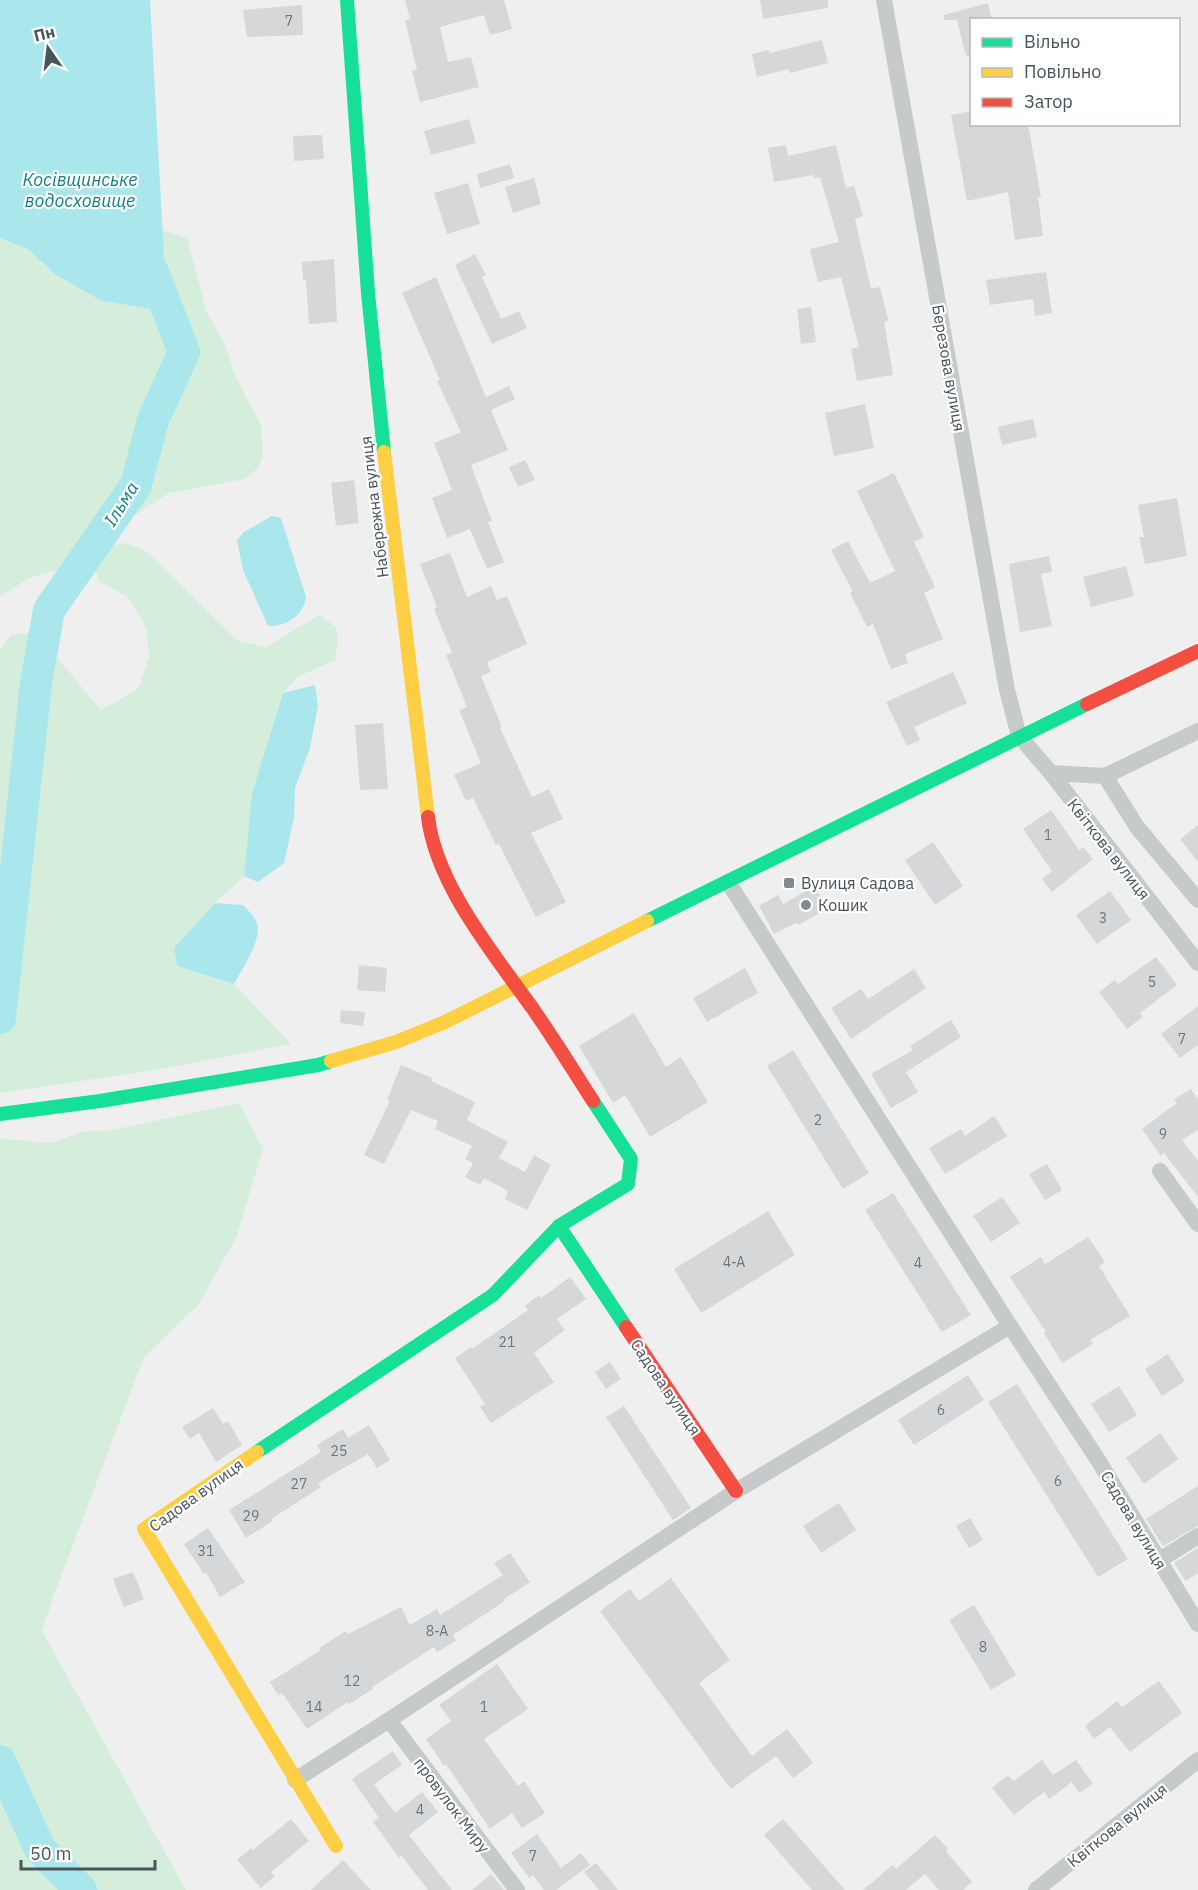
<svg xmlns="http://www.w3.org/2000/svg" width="1198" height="1890" viewBox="0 0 1198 1890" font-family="'IBM Plex Sans',sans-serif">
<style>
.green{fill:#d4eedb}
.water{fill:#a9e7ec}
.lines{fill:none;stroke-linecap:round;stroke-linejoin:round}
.river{stroke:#a9e7ec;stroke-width:32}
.building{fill:#d6d7d8}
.street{stroke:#c7cacb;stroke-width:16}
.fast{stroke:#16e098;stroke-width:14}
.slow{stroke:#ffcf43;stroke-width:14}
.jam{stroke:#f24e42;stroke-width:14}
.poi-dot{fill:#828a8f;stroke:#fff;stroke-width:2}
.labels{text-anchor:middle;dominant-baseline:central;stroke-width:4.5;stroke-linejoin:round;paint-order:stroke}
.number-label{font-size:14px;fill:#6c767c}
.street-label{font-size:16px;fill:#47545c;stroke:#fff}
.poi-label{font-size:16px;fill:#47545c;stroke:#fff;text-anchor:start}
.water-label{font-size:18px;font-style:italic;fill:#0f7f89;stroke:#fff}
</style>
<rect width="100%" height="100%" fill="#f0efef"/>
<!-- green -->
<g class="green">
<path d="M162 230 187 238 207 313 225 344 235 376 261 425 263 457 259 467 245 479 169 493 73 555 58 570 29 578 0 597V238L29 250 55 274 167 311Z"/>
<path d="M126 543 146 551 238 641 266 647 319 615 336 627 338 640 335 660 297 677 283 693 252 793 244 876 215 903 174 948 177 966 234 984 291 1044 155 1070 0 1093V651L11 635 36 632 101 710 139 688 149 656 146 628 128 597 99 582 94 561 107 546Z"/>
<path d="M239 1103 263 1148 236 1238 198 1305 144 1357 54 1595 42 1631 186 1890H0V1139L51 1143 81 1132 112 1130Z"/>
</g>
<!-- water -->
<g class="water">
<path d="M0 0H150L167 312 100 300 55 274 29 250 0 238Z"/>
<path d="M272 516 281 518 306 597C303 616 286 627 268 626L243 570 237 540 244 532Z"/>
<path d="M315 685 318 706 310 748 295 788 294 818 284 863 258 882 244 876 252 793 283 693Z"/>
<path d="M215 903 243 905C247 909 252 914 255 919 266 935 242 969 234 984L177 966 174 948Z"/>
</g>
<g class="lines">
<!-- river -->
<g class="river">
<path d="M0 1018 36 683 49 610 136 485 153 420 184 352 153 272"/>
<path d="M0 1761 40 1849 81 1890"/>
</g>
</g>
<!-- building -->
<g class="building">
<path d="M405 0H504L512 29 490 35 484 15 440 27 448 62 471 57 479 87 420 102 412 71 417 70 405 20 410 19Z"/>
<path d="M760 0H828V8L763 19Z"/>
<path d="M988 3 992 20H972V55L966 56 957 20H944V15Z"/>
<path d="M302 5 303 35 247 37 243 10Z"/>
<path d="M822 40 828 63 790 73 789 69 757 77 752 54 769 50 770 53Z"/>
<path d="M972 111V124H1028L1041 197H1038L1043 236 1015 240 1008 192 967 201 951 115Z"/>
<path d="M469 119 476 143 431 155 424 131Z"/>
<path d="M322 135 324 159 294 161 293 136Z"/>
<path d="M786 145 788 156 836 145 846 188 854 186 863 216 855 219 871 289 880 287 888 320 884 322 893 375 857 381 851 349 859 347 841 277 818 282 810 249 839 242 820 177 814 178 813 175 774 182 768 148Z"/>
<path d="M510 164 514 178 480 188 477 174Z"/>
<path d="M534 178 541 204 513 213 505 187Z"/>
<path d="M468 183 480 224 447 234 434 193Z"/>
<path d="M475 254 486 275 482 277 501 319 519 311 527 328 492 344 455 265Z"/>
<path d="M334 259 337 322 309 324 306 280H303L302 262Z"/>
<path d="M1046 272 1052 313 1035 316 1033 299 990 305 986 280Z"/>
<path d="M436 277 486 397 509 386 515 399 491 410 508 450 471 465 492 521 488 522 504 562 487 569 470 529 447 538 432 498 452 490 434 443 461 432 437 381 440 380 402 293Z"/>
<path d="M811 307 816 342 801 344 797 309Z"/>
<path d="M865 404 874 448 834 456 825 413Z"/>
<path d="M1033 419 1037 437 1002 445 998 427Z"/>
<path d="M525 460 535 480 518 487 509 467Z"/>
<path d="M894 473 924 537 914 542 935 587 924 593 943 639 905 654 908 663 891 669 873 624 867 627 850 593 853 592 831 550 848 541 870 583 895 571 857 491Z"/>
<path d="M354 480 359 523 336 526 331 483Z"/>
<path d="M1177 498 1187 556 1145 564 1139 537H1144L1138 505Z"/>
<path d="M450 553 467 597 491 586 497 600 507 596 527 644 487 662 491 672 481 676 502 727 500 728 532 797 549 789 563 819 531 833 566 902 536 917 499 844 496 845 473 798 466 801 454 775 481 763 459 710 467 707 446 655 452 653 434 609 437 607 420 564Z"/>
<path d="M1049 556 1052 572 1041 574 1052 626 1020 632 1009 564Z"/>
<path d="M1126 566 1134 596 1091 607 1083 577Z"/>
<path d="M953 672 967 703 914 727 920 740 907 746 886 702Z"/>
<path d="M383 723 388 789 360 790 355 725Z"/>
<path d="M1051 810 1079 850 1083 847 1093 859 1052 892 1042 879 1052 871 1023 829Z"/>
<path d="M1198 825V862L1180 839Z"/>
<path d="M933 842 963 886 935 905 905 860Z"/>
<path d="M815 886 827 909 798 925 796 923 774 934 759 906 778 895 783 904Z"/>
<path d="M1110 891 1131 920 1097 944 1076 915Z"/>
<path d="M1156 957 1177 985 1140 1013 1143 1017 1127 1029 1099 992 1115 980 1118 984Z"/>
<path d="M359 965 387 968 385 992 357 990Z"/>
<path d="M745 968 758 993 707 1022 693 998Z"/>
<path d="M914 969 926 988 851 1039 831 1008 861 989 868 999Z"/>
<path d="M1198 1006V1045L1180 1058 1161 1034Z"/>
<path d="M341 1010 365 1012 363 1026 340 1023Z"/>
<path d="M634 1013 666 1067 681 1057 708 1102 650 1137 625 1095 613 1103 579 1046Z"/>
<path d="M951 1020 961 1037 906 1072 918 1092 891 1108 871 1074 913 1050 910 1046Z"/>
<path d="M793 1050 869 1173 843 1189 767 1066Z"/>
<path d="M401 1065 432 1078 431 1081 475 1102 467 1120 508 1142 499 1158 525 1172 534 1155 551 1165 527 1210 505 1199 508 1191 484 1178 480 1185 465 1177 473 1163 465 1159 472 1146 435 1129 438 1121 411 1110 384 1164 364 1155 390 1101 387 1100Z"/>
<path d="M1191 1089 1198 1100V1130L1182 1140 1198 1161V1197L1164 1153 1161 1156 1142 1129 1177 1103 1174 1099Z"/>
<path d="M994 1116 1007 1136 945 1174 929 1148 961 1129 965 1136Z"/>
<path d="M1047 1164 1062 1190 1045 1200 1029 1174Z"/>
<path d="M893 1193 971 1315 942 1332 865 1210Z"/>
<path d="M1002 1197 1020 1223 991 1242 973 1216Z"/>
<path d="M768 1211 795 1255 701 1313 674 1269Z"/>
<path d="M1088 1237 1105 1262 1099 1266 1130 1316 1090 1340 1093 1344 1062 1363 1044 1333 1046 1332 1010 1277 1041 1257 1045 1264Z"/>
<path d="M570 1277 586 1299 557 1319 565 1330 534 1353 554 1382 491 1423 480 1407 485 1404 455 1358 471 1347 472 1349 528 1310 525 1306 539 1295 541 1298Z"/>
<path d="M1168 1354 1185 1381 1162 1396 1145 1369Z"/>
<path d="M610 1362 621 1379 606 1389 595 1372Z"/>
<path d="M968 1375 984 1400 914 1445 898 1420Z"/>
<path d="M1017 1384 1128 1559 1098 1577 988 1402Z"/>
<path d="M1119 1386 1137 1415 1109 1432 1091 1404Z"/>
<path d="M624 1406 691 1508 673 1520 606 1417Z"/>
<path d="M213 1408 223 1424 228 1421 242 1445 216 1462 199 1433 190 1439 182 1427Z"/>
<path d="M369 1425 390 1460 377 1468 368 1454 318 1483 321 1487 271 1519 273 1521 246 1538 229 1510 321 1452 317 1445 343 1429 348 1438Z"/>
<path d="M1160 1433 1178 1459 1144 1484 1126 1458Z"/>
<path d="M1198 1486V1526L1163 1546 1146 1519Z"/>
<path d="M839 1503 856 1530 821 1553 803 1526Z"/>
<path d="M970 1518 983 1540 969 1548 956 1526Z"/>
<path d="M208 1528 245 1582 220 1597 206 1572 204 1574 184 1544Z"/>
<path d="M1198 1548V1573L1186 1581 1174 1563Z"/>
<path d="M510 1553 530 1582 504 1599 505 1601 453 1635 456 1641 437 1652 434 1647 372 1687 373 1689 349 1704 348 1702 307 1729 282 1693 278 1695 270 1682 321 1650 319 1648 346 1631 348 1634 401 1607 410 1625 437 1609 440 1615 503 1575 494 1563Z"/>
<path d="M133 1572 144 1599 124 1607 113 1579Z"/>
<path d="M671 1578 730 1660 699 1683 752 1756 787 1729 813 1763 793 1778 776 1756 731 1789 600 1611 630 1589 639 1601Z"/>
<path d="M974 1605 1016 1675 991 1690 949 1620Z"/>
<path d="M497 1664 528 1709 484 1739 518 1786 524 1781 545 1813 522 1828 512 1813 490 1829 446 1764 444 1766 426 1739 451 1721 439 1705Z"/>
<path d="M1159 1681 1182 1713 1130 1752 1110 1727 1094 1739 1085 1726 1117 1701 1122 1707Z"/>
<path d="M393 1751 402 1765 374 1784 395 1813 422 1792 438 1812 409 1835 452 1890H428L401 1855 399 1858 373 1822 379 1818 352 1779Z"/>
<path d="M1042 1760 1053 1775 1076 1760 1093 1784 1079 1793 1072 1782 1049 1799 1044 1792 1014 1815 992 1788 1008 1775 1014 1781Z"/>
<path d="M291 1819 309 1841 271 1872 275 1876 261 1888 237 1860 251 1848 253 1850Z"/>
<path d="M783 1819 845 1890H812L764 1835Z"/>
<path d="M537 1834 561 1868 581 1853 590 1865 556 1890H544L533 1875 529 1878 511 1853Z"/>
<path d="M935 1835 948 1849 946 1851 972 1882 963 1890H939L925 1874 906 1890H863L893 1865 896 1869Z"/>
<path d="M343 1860 371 1890H311Z"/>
<path d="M596 1863 618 1890H599L584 1872Z"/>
<path d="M491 1874 504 1890H472Z"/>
</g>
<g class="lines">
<!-- street -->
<g class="street">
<path d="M884 0 1007 690 1019 736 1051 773 1198 963"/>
<path d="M1051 773 1105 776 1198 731"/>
<path d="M1105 776 1137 827 1198 900"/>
<path d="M728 882 1010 1326 1098 1460 1198 1624"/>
<path d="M1160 1171 1198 1224"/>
<path d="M1158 1561 1198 1536"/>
<path d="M389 1720 517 1890"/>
<path d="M295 1780 389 1720 736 1491 1010 1326"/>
<path d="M1036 1890 1198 1760"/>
</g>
<!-- fast -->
<g class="fast">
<path d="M347 0 368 293 384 452"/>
<path d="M647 921 1087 704"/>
<path d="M0 1114 100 1101 318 1065 331 1061"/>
<path d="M559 1226 628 1184 631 1159 593 1101"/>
<path d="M257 1452 493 1295 559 1226 626 1327"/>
</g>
<!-- slow -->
<g class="slow">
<path d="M384 452 428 817"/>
<path d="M331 1061 396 1042 445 1022 647 921"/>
<path d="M257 1452 144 1529 336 1846"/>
</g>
<!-- jam -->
<g class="jam">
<path d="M1087 704 1198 651"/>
<path d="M428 817C436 885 494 954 533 1009 554 1039 573 1070 593 1101"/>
<path d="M626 1327 736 1491"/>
</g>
</g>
<!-- markers -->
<g class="poi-dot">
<rect x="783" y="877" width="12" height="12" rx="3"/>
<circle cx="806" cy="905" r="6"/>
</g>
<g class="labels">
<!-- number labels -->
<g class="number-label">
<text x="289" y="21">7</text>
<text x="1048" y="835">1</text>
<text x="1103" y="918">3</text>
<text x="1152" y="982">5</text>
<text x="1182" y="1039">7</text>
<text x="818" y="1120">2</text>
<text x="1163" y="1134">9</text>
<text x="734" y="1262">4-А</text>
<text x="918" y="1263">4</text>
<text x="507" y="1342">21</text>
<text x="941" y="1410">6</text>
<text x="339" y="1451">25</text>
<text x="1058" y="1481">6</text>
<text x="299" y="1484">27</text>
<text x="251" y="1516">29</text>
<text x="206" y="1551">31</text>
<text x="437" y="1631">8-А</text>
<text x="983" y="1647">8</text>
<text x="352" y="1681">12</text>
<text x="314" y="1707">14</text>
<text x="484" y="1707">1</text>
<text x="420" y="1810">4</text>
<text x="533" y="1856">7</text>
</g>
<!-- street labels -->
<g class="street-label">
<text transform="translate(949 368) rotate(80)">Березова вулиця</text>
<text transform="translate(374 507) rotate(-97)">Набережна вулиця</text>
<text transform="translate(1109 849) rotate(52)">Квіткова вулиця</text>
<text transform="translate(666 1387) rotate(56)">Садова вулиця</text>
<text transform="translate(196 1495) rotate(-36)">Садова вулиця</text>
<text transform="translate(1134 1520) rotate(59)">Садова вулиця</text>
<text transform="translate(452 1805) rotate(53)">провулок Миру</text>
<text transform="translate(1117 1825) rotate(-39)">Квіткова вулиця</text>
</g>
<!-- poi labels -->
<g class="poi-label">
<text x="801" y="883">Вулиця Садова</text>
<text x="818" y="905">Кошик</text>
</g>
<!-- water labels -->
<g class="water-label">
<text x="80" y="179">Косівщинське<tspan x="80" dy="21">водосховище</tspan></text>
<text transform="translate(121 504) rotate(-58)">Ільма</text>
</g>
</g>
<!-- legend -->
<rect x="970" y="18" width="210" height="108" fill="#ffffff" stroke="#b5bbbe" stroke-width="1.5"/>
<rect x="982" y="38" width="30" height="9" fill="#16e098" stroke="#b5bbbe" stroke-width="1.5"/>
<text x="1024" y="48" font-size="18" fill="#47545c">Вільно</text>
<rect x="982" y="68" width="30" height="9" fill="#ffcf43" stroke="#b5bbbe" stroke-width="1.5"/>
<text x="1024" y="78" font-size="18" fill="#47545c">Повільно</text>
<rect x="982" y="98" width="30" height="9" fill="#f24e42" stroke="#b5bbbe" stroke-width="1.5"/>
<text x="1024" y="108" font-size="18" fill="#47545c">Затор</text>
<!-- north arrow -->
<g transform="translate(48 48) rotate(346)" stroke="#ffffff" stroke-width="4.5" paint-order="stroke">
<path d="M0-4.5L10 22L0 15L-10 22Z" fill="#47545c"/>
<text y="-9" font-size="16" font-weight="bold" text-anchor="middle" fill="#47545c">Пн</text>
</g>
<!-- scale -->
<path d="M21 1860v9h134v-9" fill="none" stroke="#47545c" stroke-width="3"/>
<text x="30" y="1860" font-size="18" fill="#47545c" stroke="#ffffff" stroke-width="4.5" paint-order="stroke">50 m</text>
</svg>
